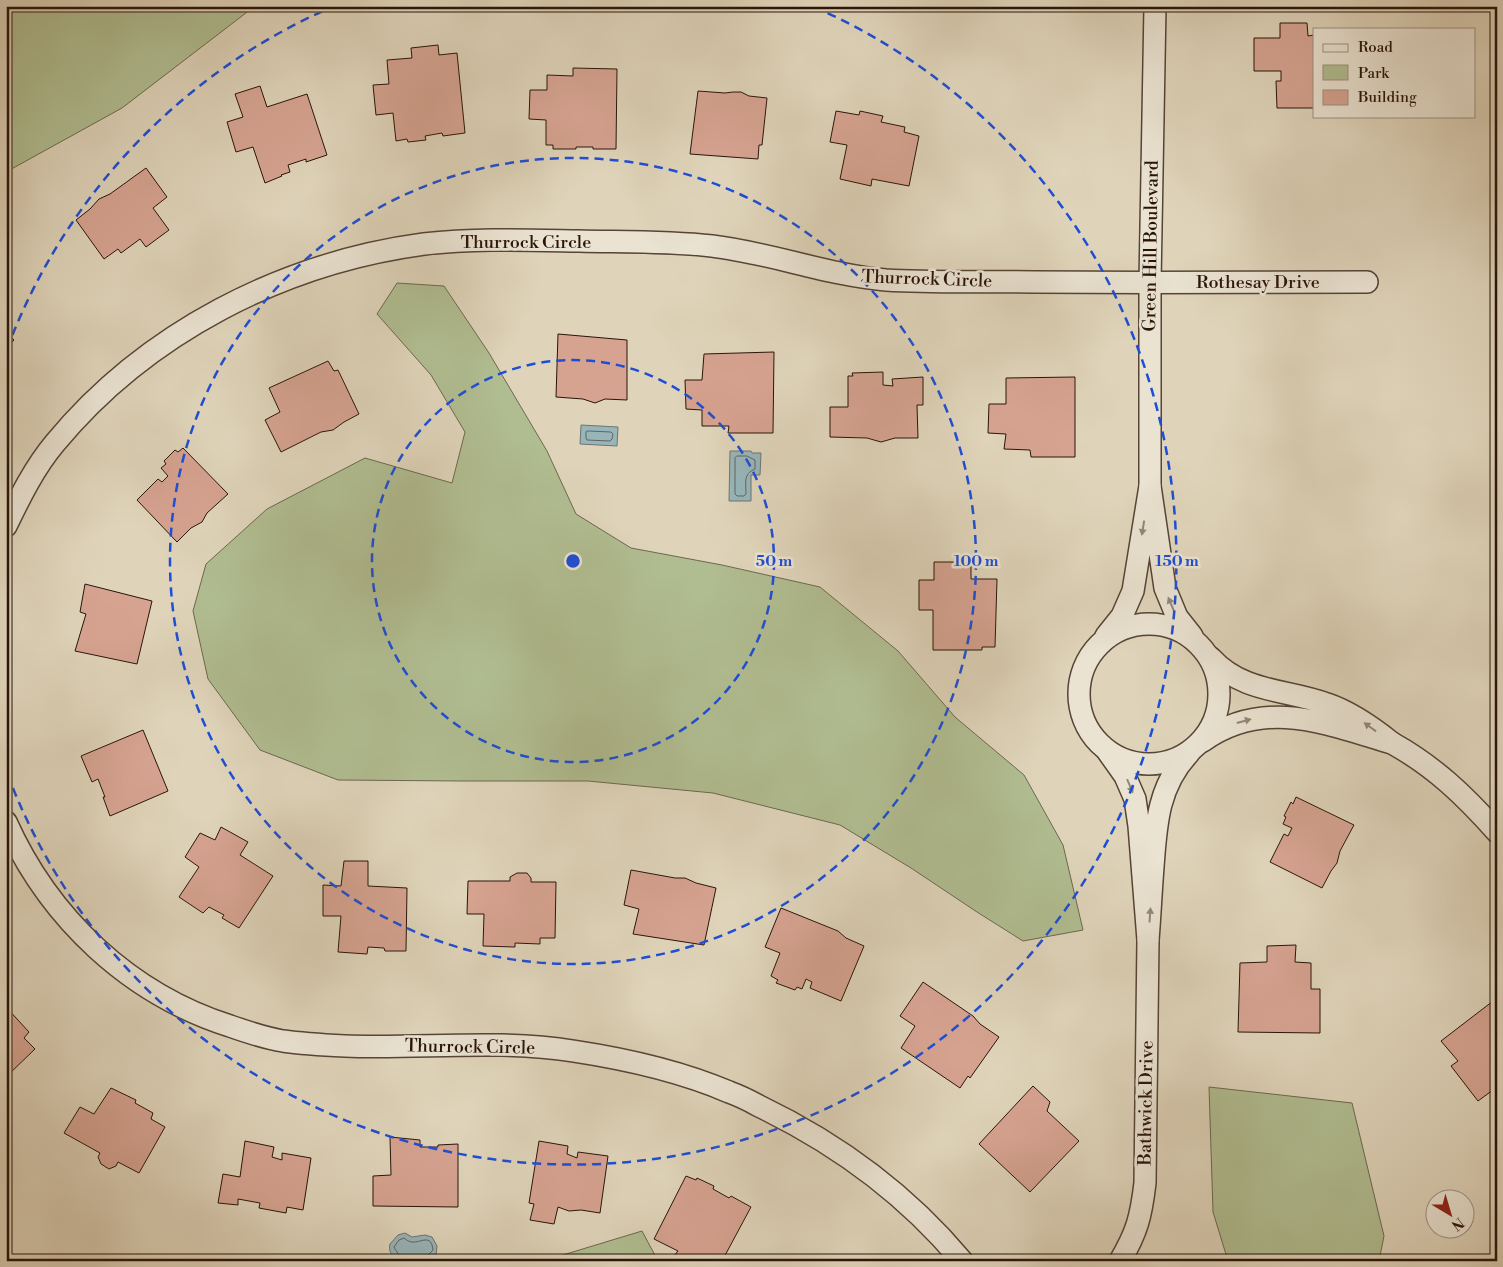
<svg xmlns="http://www.w3.org/2000/svg" width="1503" height="1267" viewBox="0 0 1503 1267" font-family="'Libre Bodoni',serif">
<style>
.green{fill:#b0bd91;stroke:#6c684e}
.water{fill:#98b6ba;stroke:#6c7574}
.lines{fill:none;stroke-linecap:round;stroke-linejoin:round}
.shore{stroke:#606562;stroke-width:1}
.building{fill:#d6a391;stroke:#29140a}
.minor-casing{stroke:#564436;stroke-width:24}
.minor{stroke:#eae3d2;stroke-width:21}
.oneway{fill:#938678}
.ring{fill:none;stroke:#1d4ed8;stroke-width:2.5;stroke-dasharray:9 6}
.labels{text-anchor:middle;dominant-baseline:central;stroke-width:5;stroke-linejoin:round;paint-order:stroke}
.street-label{font-size:18px;fill:#29140a;stroke:#eae3d2}
.centre{fill:#1d4ed8;stroke:#eae3d2;stroke-width:2.5}
.ring-label{font-size:15px;text-anchor:middle;font-weight:bold;fill:#1d4ed8;stroke:#eae3d2;stroke-width:5;stroke-linejoin:round;paint-order:stroke}
</style>
<rect width="100%" height="100%" fill="#dfd4ba"/>
<filter id="stains"><feTurbulence type="fractalNoise" baseFrequency=".004" numOctaves="4"/><feColorMatrix values="0 0 0 0 .2 0 0 0 0 .09 0 0 0 0 .02 0 0 0 .5 -.17"/></filter>
<radialGradient id="worn" r=".72"><stop offset=".6" stop-color="#630" stop-opacity="0"/><stop offset="1" stop-color="#630" stop-opacity=".3"/></radialGradient>
<!-- green -->
<g class="green">
<path d="M6 6H255L122 108 6 172Z"/>
<path d="M397 283 444 286 489 353 547 451 576 514 631 548 722 565 820 587 898 651 955 717 1024 775 1063 845 1083 930 1023 941 977 912 911 868 840 825 713 793 588 781H462L338 780 260 750 208 679 193 611 206 564 267 509 365 458 452 483 465 432 431 375 377 314Z"/>
<path d="M1209 1087 1352 1103 1384 1236 1379 1261H1228L1213 1212Z"/>
<path d="M642 1231 658 1261H543Z"/>
</g>
<!-- water -->
<g class="water">
<path d="M581 425 618 427 617 446 580 444Z"/>
<path d="M730 451H751L752 453H761L760 475H751V501H729Z"/>
<path d="M405 1233 412 1237 425 1235 432 1237 437 1246 436 1255 428 1261H399C392 1257 388 1251 390 1244L398 1235Z"/>
</g>
<g class="lines">
<!-- shore -->
<g class="shore">
<path d="M588 431 611 432 613 434 612 439 610 441 587 440 586 438V432Z"/>
<path d="M737 456H747L755 460V469C743 474 746 483 746 494L744 496H737L735 494V458Z"/>
<path d="M401 1261C401 1255 396 1252 394 1247L399 1240 404 1238C405 1239 409 1242 412 1242 421 1243 431 1233 433 1250L427 1256 426 1261"/>
</g>
</g>
<!-- building -->
<g class="building">
<path d="M1280 23H1307L1308 36 1314 35V108H1277L1276 81H1281V71H1254V38H1280Z"/>
<path d="M438 45 439 55 457 53 465 133 443 136 442 133 425 136 426 140 408 142 407 139 396 141 393 113 376 115 373 85 389 84 387 60 412 58 411 48Z"/>
<path d="M573 68 617 69 616 149H593V147H576V149H553V145H546V120L529 119 530 90H547V75L573 76Z"/>
<path d="M260 86 267 107 307 94 327 155 306 162V159L288 165 290 172 281 175 282 176 265 183 253 147 236 152 227 122 243 117 235 94Z"/>
<path d="M698 91 725 93 733 92H741L749 96 767 98 762 145H759L758 159 690 154Z"/>
<path d="M836 111 859 115 860 111 883 116 881 122 905 127 904 132 919 136 909 186 872 179 871 186 840 179 847 145 830 142Z"/>
<path d="M146 168 167 197 153 208 169 230 146 247 140 239 121 253 118 249 104 259 76 220 90 209 99 199 110 194Z"/>
<path d="M6 332 14 340 6 349Z"/>
<path d="M558 334 627 340V400L605 399 595 403 583 399 556 397Z"/>
<path d="M774 352 773 433H728L729 426H702V410L686 409 685 380H702L704 354Z"/>
<path d="M328 361 334 371 338 370 359 414 344 422 333 430 321 432 281 452 265 420 280 412 269 388Z"/>
<path d="M883 372V385L893 386 892 379 923 377V405H917L918 438H895L881 442 867 438 830 437V407H848V376H853L852 373Z"/>
<path d="M1075 377V457H1031L1030 450 1004 449 1006 434 988 433 989 404H1006V378Z"/>
<path d="M183 448 228 494 207 513 202 522 191 528 177 542 137 500 158 479 162 482 168 476 161 468 166 464 164 461 175 450 178 452Z"/>
<path d="M934 562H971V579H997L995 647H982V650H933V610H919V580H934Z"/>
<path d="M85 584 152 601 137 664 75 651 86 614 80 612Z"/>
<path d="M143 730 168 791 110 816 103 797H105L98 779 92 782 81 756Z"/>
<path d="M1296 797 1354 825 1340 851 1337 863 1331 871 1322 888 1270 862 1284 834 1288 836 1292 828 1283 824 1286 817 1284 816 1291 802 1293 804Z"/>
<path d="M221 827 248 842 240 855 273 876 239 928 222 918 224 915 209 907 203 913 179 897 199 867 185 857 200 833 215 840Z"/>
<path d="M344 861H368V886L407 888 406 951H385L384 948 368 947 367 954 338 952 341 916H323V885L341 886Z"/>
<path d="M631 870 675 878H685L696 883 716 888 704 945 633 934 639 909 624 905Z"/>
<path d="M517 873H527L531 878V882H556L555 938H540V944L515 943V947L483 946 484 914H467L468 881H510V877Z"/>
<path d="M781 908 838 931 846 938 864 946 841 1001 810 988 812 982 806 979 802 989 797 987 795 990 776 983 778 980 771 976 780 953 765 947Z"/>
<path d="M1296 945 1295 962 1311 963V989H1320V1033L1238 1032 1240 963 1267 962V946Z"/>
<path d="M923 982 973 1016 980 1024 999 1037 970 1078 968 1076 960 1088 901 1048 915 1026 900 1016Z"/>
<path d="M1497 998V1087L1478 1101 1451 1066 1458 1061 1441 1041Z"/>
<path d="M6 1007 29 1032 24 1038 35 1049 6 1077Z"/>
<path d="M1033 1086 1050 1102 1047 1111 1079 1141 1030 1192 979 1144Z"/>
<path d="M111 1088 136 1100 135 1103 153 1113 151 1119 165 1127 139 1173 118 1162 116 1166 109 1169 101 1164 98 1157 100 1153 64 1133 80 1107 94 1114Z"/>
<path d="M390 1137 420 1140V1147H438V1145L458 1144V1207L373 1206V1176L391 1175Z"/>
<path d="M245 1141 274 1147 272 1157 282 1160V1153L311 1158 303 1210 287 1207 286 1213 259 1208 260 1203 238 1199V1205L218 1203 223 1174 240 1177Z"/>
<path d="M539 1141 568 1146 567 1154 577 1158 578 1152 608 1156 600 1213 581 1210 569 1211 558 1207 554 1224 530 1220 534 1204 529 1203Z"/>
<path d="M686 1176 696 1180 697 1178 714 1186 713 1189 729 1198 731 1196 751 1207 722 1261H680L673 1257 678 1251 654 1239Z"/>
</g>
<g class="lines">
<!-- minor casing -->
<g class="minor-casing">
<g id="minor">
<path d="M1150 486V283L1155 6"/>
<path d="M6 526C20 497 34 468 55 443 146 333 282 263 424 244 475 238 527 240 579 241 623 242 668 241 712 246 771 253 827 275 886 280 935 283 985 281 1034 282 1145 283 1256 282 1367 282"/>
<circle cx="1149" cy="694" r="70"/>
<path d="M1106 636 1122 616 1133 591 1150 486 1165 588 1177 617 1192 636"/>
<path d="M1203 741C1265 697 1327 724 1392 743 1372 727 1351 712 1327 704 1286 689 1243 693 1211 658"/>
<path d="M1392 743C1435 767 1465 796 1497 832"/>
<path d="M1108 752 1125 776 1135 799 1139 826 1148 940C1150 916 1151 892 1153 867 1156 824 1158 786 1189 753"/>
<path d="M6 822C49 918 129 994 230 1026 247 1032 265 1038 283 1041 304 1044 324 1045 345 1046 420 1049 498 1039 573 1051 626 1059 680 1071 729 1092 740 1096 750 1101 759 1106 836 1143 907 1195 962 1261"/>
<path d="M1120 1261C1137 1232 1141 1217 1145 1183L1148 940"/>
</g>
</g>
<!-- minor -->
<use href="#minor" class="minor"/>
</g>
<!-- one-way arrows -->
<defs><path id="oneway-solid" d="M-6-.8H1V-3.2L6.5 0L1 3.2V.8H-6Z" transform="scale(1.25)"/></defs>
<g class="oneway">
<use href="#oneway-solid" transform="translate(1143 528) rotate(99)"/>
<use href="#oneway-solid" transform="translate(1171 604) rotate(-113)"/>
<use href="#oneway-solid" transform="translate(1244 721) rotate(-15)"/>
<use href="#oneway-solid" transform="translate(1370 727) rotate(-144)"/>
<use href="#oneway-solid" transform="translate(1130 786) rotate(67)"/>
<use href="#oneway-solid" transform="translate(1150 915) rotate(-86)"/>
</g>
<!-- distance rings -->
<g class="ring">
<circle cx="573" cy="561" r="201"/>
<circle cx="573" cy="561" r="403"/>
<path d="M7 349A604 604 0 0 1 332 7M814 7A604 604 0 1 1 7 773"/>
</g>
<g class="labels">
<!-- street labels -->
<g class="street-label">
<text x="526" y="242">Thurrock Circle</text>
<text transform="translate(1151 246) rotate(-89)">Green Hill Boulevard</text>
<text transform="translate(927 279) rotate(2)">Thurrock Circle</text>
<text x="1258" y="282">Rothesay Drive</text>
<text transform="translate(470 1047) rotate(1)">Thurrock Circle</text>
<text transform="translate(1146 1103) rotate(-89)">Bathwick Drive</text>
</g>
</g>
<circle cx="573" cy="561" r="8" class="centre"/>
<g class="ring-label">
<text x="774" y="566">50 m</text>
<text x="976" y="566">100 m</text>
<text x="1177" y="566">150 m</text>
</g>
<!-- margin -->
<rect width="1503" height="1267" fill="none" stroke="#dfd4ba" stroke-width="25"/>
<rect x="8" y="8" width="1488" height="1252" fill="none" stroke="#29140a" stroke-width="2.5"/>
<rect x="12" y="12" width="1478" height="1242" fill="none" stroke="#29140a"/>
<!-- legend -->
<rect x="1313" y="28" width="162" height="90" fill="#eae3d2" stroke="#9d9082"/>
<rect x="1323" y="44" width="25" height="8" fill="#eae3d2" stroke="#9d9082"/>
<text x="1358" y="52" font-size="15" fill="#29140a">Road</text>
<rect x="1323" y="65" width="25" height="15" fill="#b0bd91" stroke="#9d9082"/>
<text x="1358" y="78" font-size="15" fill="#29140a">Park</text>
<rect x="1323" y="90" width="25" height="15" fill="#d6a391" stroke="#9d9082"/>
<text x="1358" y="102" font-size="15" fill="#29140a">Building</text>
<!-- north arrow -->
<g transform="translate(1450 1214) rotate(142)"><circle r="24" fill="#eae3d2" stroke="#9d9082"/>
<path d="M0-4L9 19L0 12L-9 19Z" fill="#8f2418"/>
<text y="-8" font-size="14" font-weight="bold" text-anchor="middle" fill="#29140a">N</text>
</g>
<rect width="100%" height="100%" filter="url(#stains)"/>
<rect width="100%" height="100%" fill="url(#worn)"/>
</svg>
